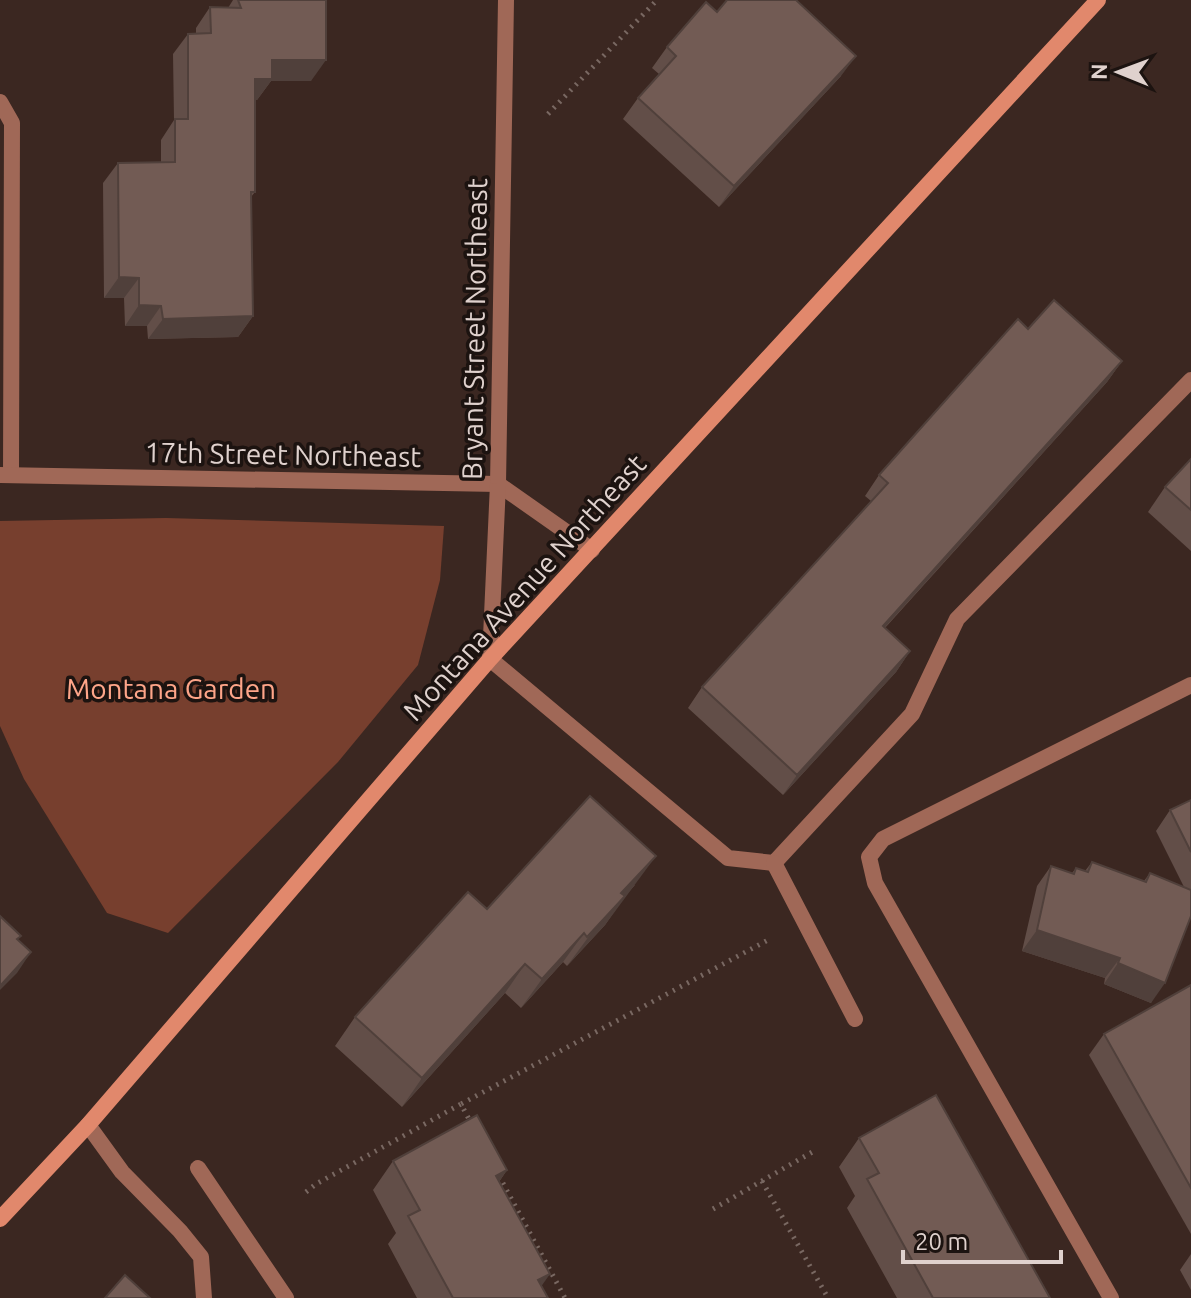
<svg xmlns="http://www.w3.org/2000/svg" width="1191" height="1298" viewBox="0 0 1191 1298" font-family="Ubuntu,sans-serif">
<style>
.green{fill:#773f2e}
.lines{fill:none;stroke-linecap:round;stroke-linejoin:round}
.path{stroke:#796862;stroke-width:5;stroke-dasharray:2 6;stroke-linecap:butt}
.lane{stroke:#a06857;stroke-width:16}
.street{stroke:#a06857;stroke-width:16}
.secondary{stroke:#e1886c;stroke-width:16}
.wall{fill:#624e48}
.shaded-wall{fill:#50403b}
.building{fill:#725b54;stroke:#50403b;stroke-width:2}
.labels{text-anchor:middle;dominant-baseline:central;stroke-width:7;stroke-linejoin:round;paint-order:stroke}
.street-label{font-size:28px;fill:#dfd1cd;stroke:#1c1310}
.park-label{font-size:28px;fill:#fea589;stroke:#1c1310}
</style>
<rect width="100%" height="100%" fill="#3b2721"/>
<!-- green -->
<path class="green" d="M166 518 444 526 440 580 418 665 338 762 168 933 107 913 24 779 0 726V521Z"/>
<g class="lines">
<!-- path -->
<g class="path">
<path d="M548 114 657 0"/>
<path d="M472 1125 461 1104 768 940"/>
<path d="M499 1176 565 1298"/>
<path d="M762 1181 828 1298"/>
<path d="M306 1192 316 1184 461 1104"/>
<path d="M713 1209 814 1151"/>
</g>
<!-- lane -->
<g class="lane">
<path d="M0 102 12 123 11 475"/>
<path d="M490 659 728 858 774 863 912 714 957 619 1191 380"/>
<path d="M774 863 855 1019"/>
<path d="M88 1125 122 1172 180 1231 201 1257 204 1298"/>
<path d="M198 1168 286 1298"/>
<path d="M1111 1298 875 883 869 857 883 839 1191 685"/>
</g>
<!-- street -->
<g class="street">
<path d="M0 475 498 484 592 550"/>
<path d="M490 659 498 484 506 0"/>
</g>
<!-- secondary -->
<path class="secondary" d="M0 1219 88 1125 490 659 1098 0"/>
</g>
<!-- wall -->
<g class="wall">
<path d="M233 0H326L311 81H271L257 100H255V192L251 197 253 316 238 337 148 339 147 326H125L124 298H104L103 183 118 163 161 162V140L174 120 173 54 188 34H196V28L210 7 228 8Z"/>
<path d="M717 12 841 76 719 207 623 119 638 98 659 74 652 68 667 47Z"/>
<path d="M1028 329 1122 361 1107 382 885 628 910 651 896 672 783 795 688 708 702 687 871 501 865 496 879 475Z"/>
<path d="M1191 459V551L1148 512 1165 487Z"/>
<path d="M1191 800V916L1151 1003 1104 984 1105 978 1022 951 1037 886 1051 866 1072 873 1076 868 1085 871 1092 862 1144 881 1150 873 1184 887 1156 831 1170 810Z"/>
<path d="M635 885 625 896 605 925 567 966 563 962 521 1008 505 993 402 1107 335 1046 355 1017 487 909Z"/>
<path d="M1191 985V1234L1089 1055 1104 1034Z"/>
<path d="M859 1138 1050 1298H897L847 1208 855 1196 839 1167Z"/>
<path d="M393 1161 507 1170 499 1182 541 1286 548 1298H417L388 1244 396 1233 373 1190Z"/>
<path d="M1191 1254V1290L1180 1270Z"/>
</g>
<!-- shaded-wall -->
<g class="shaded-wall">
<path d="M856 56 841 76 719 207 734 186Z"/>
<path d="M272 60H326L311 81H271L257 100H241L255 79Z"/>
<path d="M119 277 139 278 124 298H104Z"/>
<path d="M139 305 161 306 147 326H125Z"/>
<path d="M253 316 238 337 148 339 163 319Z"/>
<path d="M1122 361 1107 382 868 646 883 626Z"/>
<path d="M910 651 896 672 783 795 797 775Z"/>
<path d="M656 856 605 925 567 966 621 893Z"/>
<path d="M1037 930 1120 958 1105 978 1022 951Z"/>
<path d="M584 933 563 962 521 1008 542 979Z"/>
<path d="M31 952 17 973 0 990V986Z"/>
<path d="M1118 963 1165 983 1151 1003 1104 984Z"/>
<path d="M525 964 505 993 402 1107 422 1078Z"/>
<path d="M507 1170 487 1199 496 1176Z"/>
<path d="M550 1274 533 1298 538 1280Z"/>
</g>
<!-- building -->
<g class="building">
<path d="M238 0H326V60H272V79H255V192H251L253 316 163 319 161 306 139 305V278L119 277 118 163 175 162V119H188V34L211 33 210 7 241 8Z"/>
<path d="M727 0H796L856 56 734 186 638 98 676 56 667 47 706 2 717 12Z"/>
<path d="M1054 300 1122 361 883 626 910 651 797 775 702 687 888 483 879 475 1018 319 1028 329Z"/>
<path d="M1191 459V510L1165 487Z"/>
<path d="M590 796 656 856 621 893 625 896 587 937 584 933 542 979 525 964 422 1078 355 1017 468 892 487 909Z"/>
<path d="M1191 800V852L1170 810Z"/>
<path d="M1092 862 1146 882 1150 873 1191 890V916L1165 983 1118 963 1120 958 1037 930 1051 866 1074 874 1076 868 1088 872Z"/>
<path d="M0 916 21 936 17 939 31 952 0 986Z"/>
<path d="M1191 985V1188L1104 1034Z"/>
<path d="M936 1095 1050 1298H933L867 1179 879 1173 859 1138Z"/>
<path d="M477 1115 507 1170 496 1176 550 1274 538 1280 548 1298H453L408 1216 420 1210 393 1161Z"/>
<path d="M125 1275 150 1298H105Z"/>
</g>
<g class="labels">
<!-- street labels -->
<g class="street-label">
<text transform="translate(474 329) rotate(-89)">Bryant Street Northeast</text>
<text transform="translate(283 454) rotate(1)">17th Street Northeast</text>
<text transform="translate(524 587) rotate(-48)">Montana Avenue Northeast</text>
</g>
<!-- park labels -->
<g class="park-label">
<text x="171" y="688">Montana Garden</text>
</g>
</g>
<!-- north arrow -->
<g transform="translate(1119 72) rotate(271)" stroke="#1c1310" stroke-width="6" paint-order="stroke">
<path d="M0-6L14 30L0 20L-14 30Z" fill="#dfd1cd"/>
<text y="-12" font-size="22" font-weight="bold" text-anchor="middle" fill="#dfd1cd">N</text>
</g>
<!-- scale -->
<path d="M903 1250v12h158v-12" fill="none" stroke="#dfd1cd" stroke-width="4"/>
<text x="915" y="1250" font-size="24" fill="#dfd1cd" stroke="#1c1310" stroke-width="6" paint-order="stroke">20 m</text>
</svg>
